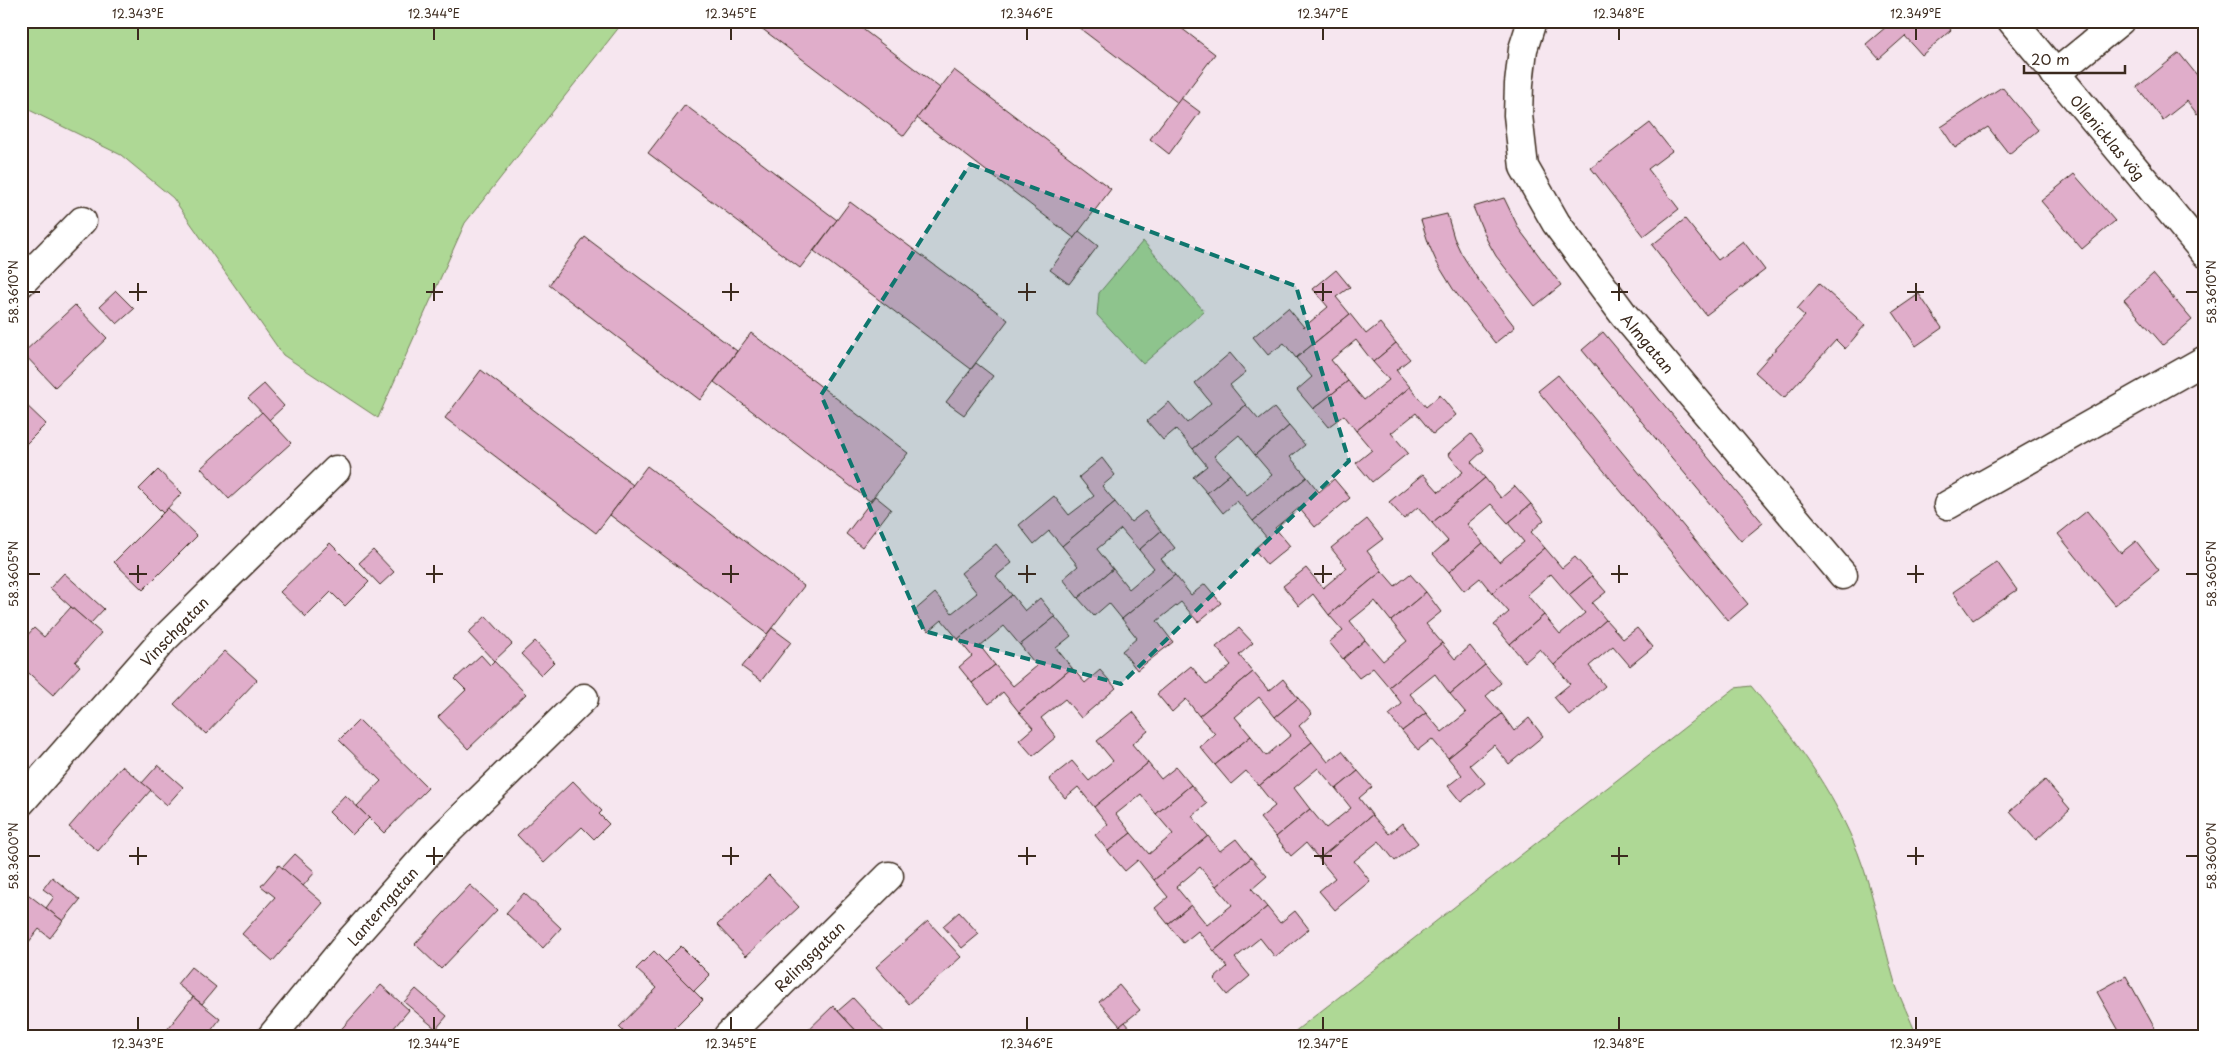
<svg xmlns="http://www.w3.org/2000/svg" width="2226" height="1057" viewBox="0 0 2226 1057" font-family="'Playpen Sans',sans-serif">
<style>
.green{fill:#aed895;stroke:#74815a}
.building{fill:#e0adca;stroke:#3b2a1e}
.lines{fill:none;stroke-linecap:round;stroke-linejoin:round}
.street-casing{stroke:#3b2a1e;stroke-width:31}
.street{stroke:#fff;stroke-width:28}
.marked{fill:#0f766e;fill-opacity:0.2;stroke:#0f766e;stroke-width:4;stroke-dasharray:10 6;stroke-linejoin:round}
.ticks{fill:none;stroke:#3b2a1e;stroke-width:2}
.labels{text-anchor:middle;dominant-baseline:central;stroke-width:4.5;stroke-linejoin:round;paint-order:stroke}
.street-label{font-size:15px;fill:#3b2a1e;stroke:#fff}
.neatline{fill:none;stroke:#3b2a1e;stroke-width:2}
.ticks-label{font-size:12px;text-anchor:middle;fill:#3b2a1e}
</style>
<rect width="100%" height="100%" fill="#f6e6ef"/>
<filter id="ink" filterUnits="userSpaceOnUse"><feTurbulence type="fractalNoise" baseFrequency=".02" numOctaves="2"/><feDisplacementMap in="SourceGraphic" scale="10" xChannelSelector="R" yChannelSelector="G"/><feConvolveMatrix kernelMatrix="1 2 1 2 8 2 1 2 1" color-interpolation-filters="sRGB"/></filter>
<g filter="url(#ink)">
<!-- green -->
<g class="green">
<path d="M21 21H624L465 223 378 418 283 355 173 198 121 155 21 106Z"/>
<path d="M1143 241 1204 311 1143 364 1097 315 1099 293Z"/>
<path d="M1751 686C1789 732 1825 779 1850 834 1872 881 1880 933 1895 983 1901 1001 1910 1018 1917 1036H1289L1735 688Z"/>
</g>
<!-- building -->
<g class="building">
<path d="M752 21H852L940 88 904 136Z"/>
<path d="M1070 21H1172L1215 54 1178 103Z"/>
<path d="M1944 21 1951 30 1922 55 1905 36 1879 59 1866 44 1893 21Z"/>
<path d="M2179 53 2205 85V108L2197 114 2187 101 2163 120 2137 87Z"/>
<path d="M954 70 1111 189 1074 238 917 118Z"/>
<path d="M2002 87 2038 130 2009 154 1988 127 1955 148 1941 127Z"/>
<path d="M1181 98 1200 112 1169 154 1150 139Z"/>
<path d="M685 105 837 220 800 268 648 153Z"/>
<path d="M1650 123 1672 151 1648 169 1679 209 1644 236 1591 168Z"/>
<path d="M2074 174 2115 221 2082 249 2041 201Z"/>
<path d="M1504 198 1519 229 1561 285 1535 306 1496 256 1487 240 1473 207Z"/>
<path d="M850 202 1008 320 971 369 814 251Z"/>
<path d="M1447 214 1454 238 1461 253 1477 278 1515 327 1495 343 1453 289 1437 263 1429 245 1421 220Z"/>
<path d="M1685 219 1718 260 1743 241 1765 270 1706 315 1652 245Z"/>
<path d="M1079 231 1098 246 1069 284 1050 270Z"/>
<path d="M585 237 737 351 700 400 549 285Z"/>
<path d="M1336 270 1350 287 1336 297 1350 314 1296 358 1284 343 1268 355 1253 337 1288 308 1304 327 1328 307 1313 289Z"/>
<path d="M2153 274 2192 320 2163 345 2124 300Z"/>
<path d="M1819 284 1865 325 1845 349 1836 340 1784 398 1755 372 1805 316 1797 309Z"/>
<path d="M116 291 134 309 117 324 100 306Z"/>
<path d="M1919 294 1942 328 1916 346 1893 312Z"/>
<path d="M75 305 107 338 55 387 23 353Z"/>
<path d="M1350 314 1366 334 1380 323 1396 343 1373 362 1356 340 1331 360 1348 381 1313 409 1297 390 1312 377 1296 358Z"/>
<path d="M1603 332 1763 523 1741 541 1582 350Z"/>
<path d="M751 333 908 453 870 501 714 382Z"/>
<path d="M1396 343 1410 359 1396 370 1410 387 1356 431 1344 415 1328 427 1313 409 1348 381 1364 400 1389 380 1373 362Z"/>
<path d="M1230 353 1246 372 1230 385 1246 405 1193 449 1176 429 1163 440 1147 421 1169 402 1187 423 1211 403 1195 383Z"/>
<path d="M976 363 993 376 964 415 946 402Z"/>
<path d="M481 370 633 485 596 533 445 418Z"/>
<path d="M1558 375 1748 604 1728 621 1538 391Z"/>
<path d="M264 384 284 406 269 420 248 398Z"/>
<path d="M1410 387 1426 407 1440 395 1456 415 1433 434 1416 413 1391 433 1408 453 1372 482 1356 463 1372 450 1356 431Z"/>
<path d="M21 400 46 424 21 449Z"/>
<path d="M1246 405 1259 420 1274 408 1289 426 1255 455 1239 435 1214 456 1230 474 1207 493 1193 477 1207 466 1193 449Z"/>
<path d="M262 412 291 443 229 499 201 468Z"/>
<path d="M1289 426 1305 445 1290 457 1307 477 1253 521 1237 501 1223 513 1207 493 1230 474 1247 495 1272 475 1255 455Z"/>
<path d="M1471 434 1484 450 1471 462 1485 478 1432 523 1418 507 1404 519 1389 502 1423 474 1439 492 1463 472 1448 454Z"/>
<path d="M1102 458 1115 475 1102 486 1115 502 1062 546 1049 531 1034 544 1019 525 1054 496 1069 515 1094 496 1079 477Z"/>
<path d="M647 466 804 586 767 634 610 515Z"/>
<path d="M158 470 182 493 163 513 139 489Z"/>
<path d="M1307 477 1319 492 1334 479 1350 498 1315 527 1299 508 1275 528 1290 546 1267 565 1254 549 1267 538 1253 521Z"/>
<path d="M1485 478 1501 498 1515 486 1531 504 1508 523 1491 504 1467 524 1483 543 1449 572 1433 554 1448 541 1432 523Z"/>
<path d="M875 496 891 509 862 547 846 534Z"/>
<path d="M1115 502 1131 522 1145 511 1161 531 1139 550 1121 529 1097 549 1113 569 1078 598 1063 579 1078 566 1062 546Z"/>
<path d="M1531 504 1544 520 1531 532 1545 548 1492 593 1480 578 1464 591 1449 572 1483 543 1499 562 1524 542 1508 523Z"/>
<path d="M168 508 197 536 143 590 114 562Z"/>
<path d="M2087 511 2121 553 2136 541 2159 570 2115 605 2058 534Z"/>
<path d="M1367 519 1383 539 1367 551 1382 571 1329 615 1313 594 1299 606 1283 586 1306 568 1323 588 1347 568 1331 548Z"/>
<path d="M1161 531 1175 548 1161 559 1175 575 1122 619 1109 603 1094 616 1078 598 1113 569 1129 589 1154 568 1139 550Z"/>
<path d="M330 543 369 582 345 606 331 592 306 617 280 592Z"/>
<path d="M996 544 1012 563 996 576 1012 595 958 639 942 620 929 631 913 612 935 593 952 613 977 593 961 573Z"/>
<path d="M1545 548 1562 568 1575 557 1592 576 1569 595 1551 574 1527 595 1544 615 1510 644 1494 625 1509 612 1492 593Z"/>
<path d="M373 550 394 572 380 585 359 563Z"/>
<path d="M1997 562 2017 590 1973 620 1953 592Z"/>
<path d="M1382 571 1395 586 1410 574 1426 592 1391 621 1375 601 1350 621 1365 640 1343 659 1329 642 1343 631 1329 615Z"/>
<path d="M64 573 104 609 90 624 50 588Z"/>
<path d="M1175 575 1191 595 1205 584 1221 603 1198 622 1181 602 1157 621 1173 642 1137 670 1122 651 1137 638 1122 619Z"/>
<path d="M1592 576 1606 592 1592 603 1606 620 1554 665 1540 649 1525 662 1510 644 1544 615 1560 634 1585 613 1569 595Z"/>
<path d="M1426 592 1441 612 1426 624 1442 643 1389 687 1373 668 1359 678 1343 659 1365 640 1383 661 1407 641 1391 621Z"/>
<path d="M1012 595 1025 611 1040 598 1055 617 1020 645 1004 626 980 646 995 665 972 683 959 667 972 656 958 639Z"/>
<path d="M71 607 101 633 75 662 80 666 53 695 21 666V642L34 628 44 637Z"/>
<path d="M486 616 512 644 494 661 468 633Z"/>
<path d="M1055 617 1071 636 1056 648 1072 668 1019 712 1003 692 989 704 972 683 995 665 1013 686 1037 666 1020 645Z"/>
<path d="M1606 620 1623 639 1637 628 1653 647 1630 666 1613 646 1589 666 1605 686 1570 716 1554 697 1570 684 1554 665Z"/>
<path d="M772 628 791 642 761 681 742 667Z"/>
<path d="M1239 628 1253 643 1239 655 1253 672 1199 716 1186 699 1172 712 1157 694 1191 666 1207 685 1231 665 1216 647Z"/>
<path d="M535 641 554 662 541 675 521 654Z"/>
<path d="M1442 643 1455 659 1470 646 1485 665 1450 694 1435 674 1410 694 1426 713 1402 731 1389 715 1402 704 1389 687Z"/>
<path d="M225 651 257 680 206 734 174 704Z"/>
<path d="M481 655 490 665 494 661 526 694 468 749 438 717 466 690 455 679Z"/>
<path d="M1485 665 1501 683 1486 696 1502 714 1448 758 1432 739 1418 750 1402 731 1426 713 1442 732 1466 713 1450 694Z"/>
<path d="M1072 668 1085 683 1100 670 1116 688 1081 718 1065 699 1041 718 1056 737 1033 756 1019 740 1033 728 1019 712Z"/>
<path d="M1253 672 1269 691 1283 679 1298 698 1275 717 1259 697 1235 717 1251 736 1215 765 1200 747 1215 734 1199 716Z"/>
<path d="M1298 698 1312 714 1299 726 1312 742 1259 786 1246 771 1231 784 1215 765 1251 736 1266 756 1291 735 1275 717Z"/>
<path d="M1133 712 1148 731 1132 744 1148 763 1094 807 1078 787 1065 798 1049 779 1072 761 1089 781 1113 761 1097 741Z"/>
<path d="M1502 714 1514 731 1529 718 1543 736 1509 764 1494 745 1470 765 1485 783 1461 802 1448 786 1462 775 1448 758Z"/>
<path d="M359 720 428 788 384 833 357 806 381 781 339 740Z"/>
<path d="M1312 742 1328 762 1342 751 1358 771 1336 789 1318 768 1294 788 1310 809 1276 837 1260 818 1275 806 1259 786Z"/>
<path d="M1148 763 1161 779 1176 767 1191 785 1156 814 1141 794 1116 814 1131 833 1108 851 1095 835 1108 824 1094 807Z"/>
<path d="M158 765 183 787 167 805 142 783Z"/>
<path d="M122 766 151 790 98 851 69 827Z"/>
<path d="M1358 771 1372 787 1359 798 1372 815 1319 859 1306 843 1291 856 1276 837 1310 809 1326 828 1351 808 1336 789Z"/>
<path d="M2045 780 2070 809 2036 840 2010 811Z"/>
<path d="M573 781 602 811 599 814 609 824 594 839 582 827 544 863 517 835Z"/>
<path d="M1191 785 1207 804 1192 816 1208 836 1154 880 1138 860 1125 871 1108 851 1131 833 1149 854 1173 834 1156 814Z"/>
<path d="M345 795 369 818 352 835 329 812Z"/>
<path d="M1372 815 1389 834 1402 823 1418 843 1395 861 1379 841 1354 861 1370 881 1335 910 1319 891 1335 878 1319 859Z"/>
<path d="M1208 836 1220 851 1236 839 1251 858 1216 886 1200 867 1176 887 1191 905 1168 924 1155 908 1168 897 1154 880Z"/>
<path d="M295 854 315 872 303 886 282 868Z"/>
<path d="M1251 858 1267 876 1252 889 1267 907 1214 951 1198 931 1183 943 1168 924 1191 905 1207 925 1232 905 1216 886Z"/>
<path d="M279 865 323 903 273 961 242 934 275 897 261 886Z"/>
<path d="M769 875 799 907 746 956 717 925Z"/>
<path d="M52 877 80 900 63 921 46 908 54 897 43 889Z"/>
<path d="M470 885 497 910 441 969 415 944Z"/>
<path d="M21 889 63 921 50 938 39 929 21 952Z"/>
<path d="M524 893 561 928 543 948 506 913Z"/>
<path d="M1267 907 1280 923 1295 911 1309 929 1275 957 1260 938 1235 958 1250 976 1227 995 1214 979 1227 967 1214 951Z"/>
<path d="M959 912 979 934 962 948 943 926Z"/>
<path d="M928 921 961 957 909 1004 876 967Z"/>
<path d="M681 946 710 975 694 991 665 962Z"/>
<path d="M654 951 703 1000 667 1036H628L619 1027 657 988 636 969Z"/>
<path d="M191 967 216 987 202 1004 177 984Z"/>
<path d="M2126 976 2159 1036H2122L2097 992Z"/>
<path d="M381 985 409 1010 387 1036H335Z"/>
<path d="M1119 985 1140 1010 1120 1026 1099 1002Z"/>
<path d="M416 989 447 1016 436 1029 404 1002Z"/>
<path d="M193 997 220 1019 207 1036H162Z"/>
<path d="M853 998 888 1036H861L838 1011Z"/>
<path d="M833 1006 861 1036H802Z"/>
<path d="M1125 1022 1137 1036H1108L1120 1026Z"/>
</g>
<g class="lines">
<!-- street casing -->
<g class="street-casing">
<g id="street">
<path d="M1532 21 1523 49 1519 84 1518 115 1524 167 1556 223 1624 315 1843 575"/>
<path d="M2012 21 2205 253"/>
<path d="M2055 74 2120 21"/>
<path d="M21 283 82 221"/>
<path d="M1948 505 2205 360"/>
<path d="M21 802 164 639 336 470"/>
<path d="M272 1036 349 942 442 837 584 698"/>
<path d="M728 1036 889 876"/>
</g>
</g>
<!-- street -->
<use href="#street" class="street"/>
</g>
</g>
<!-- marked area -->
<path class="marked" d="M970 164 1296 286 1349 461 1121 684 924 631 821 395Z"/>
<!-- ticks -->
<path class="ticks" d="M138 28V40M434 28V40M731 28V40M1027 28V40M1323 28V40M1619 28V40M1916 28V40M138 283V301M434 283V301M731 283V301M1027 283V301M1323 283V301M1619 283V301M1916 283V301M28 292H40M129 292H147M426 292H443M722 292H739M1018 292H1036M1314 292H1332M1611 292H1628M1907 292H1924M2186 292H2198M138 565V583M434 565V583M731 565V583M1027 565V583M1323 565V583M1619 565V583M1916 565V583M28 574H40M129 574H147M426 574H443M722 574H739M1018 574H1036M1314 574H1332M1611 574H1628M1907 574H1924M2186 574H2198M138 847V865M434 847V865M731 847V865M1027 847V865M1323 847V865M1619 847V865M1916 847V865M28 856H40M129 856H147M426 856H443M722 856H739M1018 856H1036M1314 856H1332M1611 856H1628M1907 856H1924M2186 856H2198M138 1017V1030M434 1017V1030M731 1017V1030M1027 1017V1030M1323 1017V1030M1619 1017V1030M1916 1017V1030"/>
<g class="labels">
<!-- street labels -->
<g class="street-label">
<text transform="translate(2108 137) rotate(50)">Ollenicklas vög</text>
<text transform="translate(1648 343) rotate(50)">Almgatan</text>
<text transform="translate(174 631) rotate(-46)">Vinschgatan</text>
<text transform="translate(382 906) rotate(-49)">Lanterngatan</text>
<text transform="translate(809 956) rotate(-45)">Relingsgatan</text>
</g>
</g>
<!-- margin -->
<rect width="2226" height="1057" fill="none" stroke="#fff" stroke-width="55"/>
<!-- scale -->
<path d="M2024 65v8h101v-8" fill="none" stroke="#3b2a1e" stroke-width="2.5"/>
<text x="2031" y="65" font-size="15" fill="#3b2a1e" stroke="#ffffff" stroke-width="4" paint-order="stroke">20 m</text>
<rect x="28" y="28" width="2170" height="1002" class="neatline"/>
<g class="ticks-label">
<text x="138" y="18">12.343°E</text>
<text x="434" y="18">12.344°E</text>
<text x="731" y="18">12.345°E</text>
<text x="1027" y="18">12.346°E</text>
<text x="1323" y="18">12.347°E</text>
<text x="1619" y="18">12.348°E</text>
<text x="1916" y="18">12.349°E</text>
<text transform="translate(14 292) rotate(-90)" y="4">58.3610°N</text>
<text transform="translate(2212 292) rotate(-90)" y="4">58.3610°N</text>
<text transform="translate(14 574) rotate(-90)" y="4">58.3605°N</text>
<text transform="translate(2212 574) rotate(-90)" y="4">58.3605°N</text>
<text transform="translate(14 856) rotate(-90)" y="4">58.3600°N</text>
<text transform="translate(2212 856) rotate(-90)" y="4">58.3600°N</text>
<text x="138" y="1048">12.343°E</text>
<text x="434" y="1048">12.344°E</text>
<text x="731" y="1048">12.345°E</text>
<text x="1027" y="1048">12.346°E</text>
<text x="1323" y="1048">12.347°E</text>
<text x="1619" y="1048">12.348°E</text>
<text x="1916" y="1048">12.349°E</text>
</g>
</svg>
